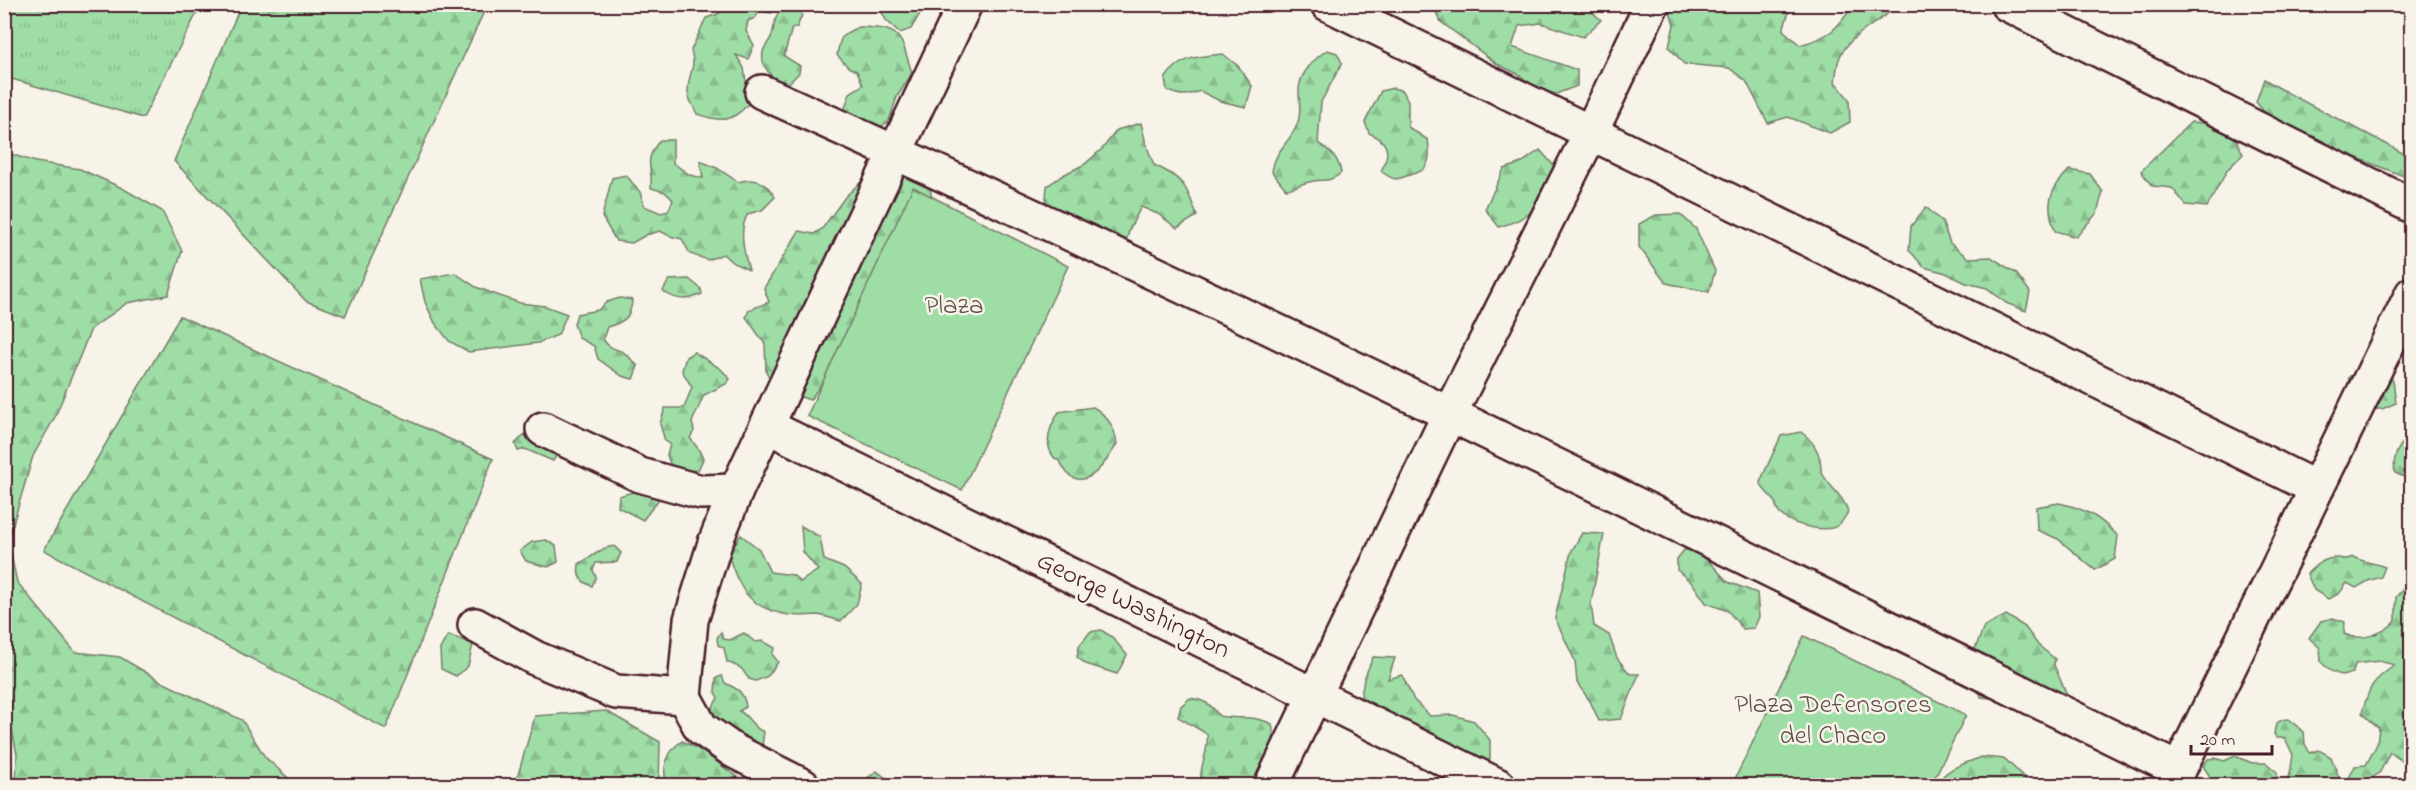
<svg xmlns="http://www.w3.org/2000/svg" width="2416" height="790" viewBox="0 0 2416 790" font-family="'Indie Flower',sans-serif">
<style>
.grass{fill:url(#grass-tufts);stroke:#747e68;stroke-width:1.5}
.forest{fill:url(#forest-firs);stroke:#747e68;stroke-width:1.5}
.park{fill:#9edda6;stroke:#747e68;stroke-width:1.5}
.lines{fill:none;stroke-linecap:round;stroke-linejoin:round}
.minor-casing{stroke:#4a1f2b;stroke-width:38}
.minor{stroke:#f7f3e8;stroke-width:33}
.labels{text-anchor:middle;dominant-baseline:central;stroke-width:5;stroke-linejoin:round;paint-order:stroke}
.park-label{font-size:27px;fill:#5f4e4a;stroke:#f7f3e8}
.street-label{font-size:27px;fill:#4a1f2b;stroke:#f7f3e8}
</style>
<defs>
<pattern id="grass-tufts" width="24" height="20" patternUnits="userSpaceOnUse" patternTransform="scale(1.5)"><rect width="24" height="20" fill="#9edda6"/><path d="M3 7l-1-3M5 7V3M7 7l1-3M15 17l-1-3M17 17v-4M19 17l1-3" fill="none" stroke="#8abd8f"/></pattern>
<pattern id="forest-firs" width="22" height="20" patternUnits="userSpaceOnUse" patternTransform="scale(1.5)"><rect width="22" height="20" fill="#9edda6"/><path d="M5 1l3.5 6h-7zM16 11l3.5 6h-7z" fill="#8abd8f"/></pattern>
</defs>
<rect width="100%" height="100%" fill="#f7f3e8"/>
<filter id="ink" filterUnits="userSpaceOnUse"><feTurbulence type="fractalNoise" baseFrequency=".0167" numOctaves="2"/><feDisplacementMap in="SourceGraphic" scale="12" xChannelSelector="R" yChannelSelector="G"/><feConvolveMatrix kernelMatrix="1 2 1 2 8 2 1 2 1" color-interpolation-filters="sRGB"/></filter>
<g filter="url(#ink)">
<!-- grass -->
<path class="grass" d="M4 5 5 4 201 5 143 118 5 77Z"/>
<!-- forest -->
<g class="forest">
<path d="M241 5H487L345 316 306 301 174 161Z"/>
<path d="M725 5H775L776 8 771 13 760 11 755 18 748 21 746 31 754 45 748 59 736 55 744 68 749 103C732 123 721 122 697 114 694 107 688 99 688 92 687 73 697 71 691 50L706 18 718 14Z"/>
<path d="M878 5H925L911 29 900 33 886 20Z"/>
<path d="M1432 5H1487L1495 11 1517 9 1527 5H1584L1601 20 1583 37 1541 23 1519 26 1512 47 1577 70V86L1556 94 1536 88 1518 74 1497 64 1441 22Z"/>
<path d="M1668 5H1713L1721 11 1730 5H1787L1789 12 1783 30 1800 45C1829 37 1838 29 1853 5H1897C1880 24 1849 33 1839 59 1837 65 1836 75 1835 82L1849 99 1850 122 1830 133 1788 117 1768 123 1746 81 1729 68 1684 64 1669 47 1674 25Z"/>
<path d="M797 8 802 15 797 27 792 28 784 56 800 66 799 73 786 86C774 79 760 69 763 52 764 47 770 41 772 35 775 25 774 17 781 9Z"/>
<path d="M859 27C902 28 900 34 912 73L897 97 889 121 867 136 855 127 845 108 850 93 863 85 857 71 848 67 837 55C840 37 841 34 859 27Z"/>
<path d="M1327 50 1337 53 1342 63 1321 102 1318 143C1331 152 1338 156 1341 173 1328 184 1323 178 1309 182 1300 184 1295 188 1286 189L1272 172C1274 152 1288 144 1296 127 1302 115 1299 103 1299 90 1299 74 1315 58 1327 50Z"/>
<path d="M1223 54 1238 66 1252 86 1246 107 1220 101 1200 91C1187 96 1179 97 1167 90L1165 79C1178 57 1199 56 1223 54Z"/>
<path d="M2264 79C2309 107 2358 127 2404 154L2411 151V179L2332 148 2270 119 2256 102Z"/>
<path d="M1393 88 1403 91 1408 101V127L1428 140C1429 147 1431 157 1427 164 1423 172 1419 172 1412 174 1396 180 1395 182 1381 171 1391 153 1389 141 1369 133L1365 122 1381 91Z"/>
<path d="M2191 122 2213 124 2233 133 2243 154 2228 169 2207 207 2186 205 2172 188 2152 186 2141 171Z"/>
<path d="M1141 123 1146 144 1154 165C1183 178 1187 186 1197 216L1177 228 1158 214 1141 207 1130 228 1124 249 1045 209 1047 186 1065 174 1085 164 1103 148 1117 130Z"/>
<path d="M660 140H673V163L690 175 703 178 700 161 717 168 738 182C755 177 766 181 775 197L762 210 748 214C738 229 744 253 749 270L732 262 723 254 708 260 690 254 682 239 670 236 660 231 646 235 632 243 616 241 602 217 612 178 626 175 640 192 644 206 661 213 668 211 673 200 665 192 651 188C653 164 642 163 660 140Z"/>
<path d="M1540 150 1555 167C1545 203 1536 216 1499 227L1485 209 1504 169 1521 163Z"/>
<path d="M4 152 36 162 80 169 122 188 162 211 182 251 168 295 127 303 91 329 55 417 33 456 8 541 17 582 75 652 120 657 162 682 242 720 265 757 296 785H16L17 754 4 691Z"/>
<path d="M2069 170 2090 174 2103 192 2097 213 2076 237 2055 231C2045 203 2049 191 2069 170Z"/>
<path d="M907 175 930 188 934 211 875 309 810 400 792 394 772 383 766 371 765 344 746 317 749 310 769 302 764 288 799 231 814 234 822 229 845 197 867 176Z"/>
<path d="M1926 207 1942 222 1950 243 1968 258 1991 257 2016 273 2030 292 2026 311 2006 303 1987 288 1966 283 1946 273 1924 267 1909 250 1911 226Z"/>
<path d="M1680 214 1696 229 1715 271 1709 292 1666 283 1639 247V224L1656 215Z"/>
<path d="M455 273 476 287 497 295 520 303 545 306 567 314 558 335 538 343 469 352 449 341 435 323 425 302 420 279Z"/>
<path d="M689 279 701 289 702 294C687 301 676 301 663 291L669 280Z"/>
<path d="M620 298 632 300C631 318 624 322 607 327L603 339C609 349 614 348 623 352 628 355 634 363 638 366L633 379 622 376 598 359 594 346 579 338 574 324 577 314 598 310 607 302Z"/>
<path d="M180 316 493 459 386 729 44 550Z"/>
<path d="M694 352 721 369 730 379 726 384 704 395 692 422 694 431 690 438 699 450 703 459 698 470 685 471 672 469 667 455 670 444 665 441 660 424 665 408H684L692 387 682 371 686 357Z"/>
<path d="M2366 364 2384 365 2393 380 2396 403 2382 409H2366L2347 390 2349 377Z"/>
<path d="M1093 407C1107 415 1115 428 1117 444 1108 459 1088 492 1068 474 1065 471 1063 466 1060 462 1058 460 1055 459 1053 456 1043 443 1051 424 1059 412Z"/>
<path d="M1801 432C1811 439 1817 447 1820 459 1821 464 1820 468 1822 473 1830 488 1844 496 1848 512 1844 519 1840 526 1832 528 1817 531 1789 524 1779 513 1776 509 1776 504 1774 500 1767 492 1764 492 1760 482L1781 436Z"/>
<path d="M532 434 558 453 553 461 525 449 518 451 515 444 524 435Z"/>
<path d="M2404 441 2411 447V475L2406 478 2395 473C2393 460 2395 452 2404 441Z"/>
<path d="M633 492 649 494 659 499 643 520 618 507 619 496Z"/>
<path d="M2059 503C2086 509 2098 516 2118 536L2115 559 2095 570 2058 539 2037 530 2036 507Z"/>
<path d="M801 526 820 537 824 560 844 568 862 584 857 604 841 621C833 619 825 616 818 615 808 615 799 617 789 615 750 609 739 590 728 554L741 535 759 549 770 572 793 575 800 582 818 570 803 552Z"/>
<path d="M1582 533 1604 534 1591 603 1594 626 1609 635 1617 658 1630 674H1639L1621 719 1599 721 1590 701 1577 683 1575 661 1555 618 1571 552Z"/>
<path d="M546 540 556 546 558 562 548 567 526 561 520 551 532 542Z"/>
<path d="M614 546 621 553 617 562 596 563 593 570 596 577 592 586C580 581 577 577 579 564L605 548Z"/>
<path d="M1684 550 1696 551 1705 557 1728 582 1757 593 1759 617 1754 628 1743 629 1728 611 1706 603 1693 584 1677 570V559Z"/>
<path d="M2353 557C2364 563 2374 562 2385 567L2381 577 2368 581 2356 588 2347 583 2339 594 2328 599 2314 590 2307 574C2315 565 2325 557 2338 558 2345 559 2346 560 2353 557Z"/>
<path d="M2403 589 2412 595 2411 656 2407 658 2412 660 2411 761 2403 762 2390 752 2380 772 2366 783 2349 778 2355 766 2366 765 2377 744 2379 728 2362 713C2370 685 2371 682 2395 665L2379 661 2355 664 2353 673 2342 676 2329 670 2321 662 2320 648 2309 638 2321 621 2333 618 2345 622 2344 634C2361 642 2383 634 2396 621V597Z"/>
<path d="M2006 615 2025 627 2038 645 2055 659 2054 665 2072 707 1981 697 1976 674 1975 649 1984 627Z"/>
<path d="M1101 630 1112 637 1127 655 1117 674 1086 664 1077 657 1079 646 1090 632Z"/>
<path d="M721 632 723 639 730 640 744 633 755 642 763 641 775 648 772 654 778 662 768 676 756 681 749 679 741 668 727 662 724 648 718 645 717 638Z"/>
<path d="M448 635 473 644 468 666 456 676 441 669 440 649Z"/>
<path d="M1373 657 1395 658 1388 679 1402 675 1414 700 1430 716 1453 715 1474 721 1490 740V761L1468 764 1360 702 1364 679Z"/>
<path d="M722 676 725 683C737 689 744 691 746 707L739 711C750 716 752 728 764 732L762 746C742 742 720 729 711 710L718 698 715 692 716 678Z"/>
<path d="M1190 698C1204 700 1211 704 1219 716 1242 720 1250 714 1272 724 1277 748 1268 765 1256 785H1202C1197 768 1210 752 1207 734L1178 717 1181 706Z"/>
<path d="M606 711 660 742 659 785H515L535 716Z"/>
<path d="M2288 719 2304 732 2305 744 2310 753 2319 750 2331 757 2342 785H2283L2290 774 2293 755 2285 738H2277L2274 734C2275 724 2277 720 2288 719Z"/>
<path d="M682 741C709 751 727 775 754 785H667C661 768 667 751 682 741Z"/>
<path d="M2235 756 2252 763H2266L2277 772 2276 785H2211L2209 775 2203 766 2208 759 2215 758 2224 761Z"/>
<path d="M1982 757 2005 759 2032 785H1937C1944 768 1966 763 1982 757Z"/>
<path d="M877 771 886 778 913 785H867L865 780Z"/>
</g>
<!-- park -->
<g class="park">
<path d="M913 187 1068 266 962 490 807 416Z"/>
<path d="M1804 636 1966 715 1931 785H1732Z"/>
</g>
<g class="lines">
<!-- minor casing -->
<g class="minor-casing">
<g id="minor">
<path d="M1328 4 2316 488"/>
<path d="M2007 4 2412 206"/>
<path d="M762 92C1239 307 1709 540 2179 770"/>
<path d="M767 426 1499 786"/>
<path d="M543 429 640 475 701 492 736 491"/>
<path d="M475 625 535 658 616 692 684 697"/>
<path d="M803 786 734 751 701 728 684 697 691 620 715 543 736 491 965 4"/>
<path d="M1271 786 1450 413 1591 132 1652 4"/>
<path d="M2171 786 2412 294"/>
</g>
</g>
<!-- minor -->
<use href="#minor" class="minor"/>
</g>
</g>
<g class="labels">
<!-- park labels -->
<g class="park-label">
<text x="954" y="306">Plaza</text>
<text x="1833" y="705">Plaza Defensores<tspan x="1833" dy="31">del Chaco</tspan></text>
</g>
<!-- street labels -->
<g class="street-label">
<text transform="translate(1133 606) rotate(26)">George Washington</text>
</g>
</g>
<!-- margin -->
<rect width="2416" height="790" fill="none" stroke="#f7f3e8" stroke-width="24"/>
<rect x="12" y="12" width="2392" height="766" fill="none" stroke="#4a1f2b" stroke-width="2" filter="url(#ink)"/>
<!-- scale -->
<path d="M2191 745v9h81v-9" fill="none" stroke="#4a1f2b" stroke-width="3"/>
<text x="2200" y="745" font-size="18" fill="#4a1f2b" stroke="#f7f3e8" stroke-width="4.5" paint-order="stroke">20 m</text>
</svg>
